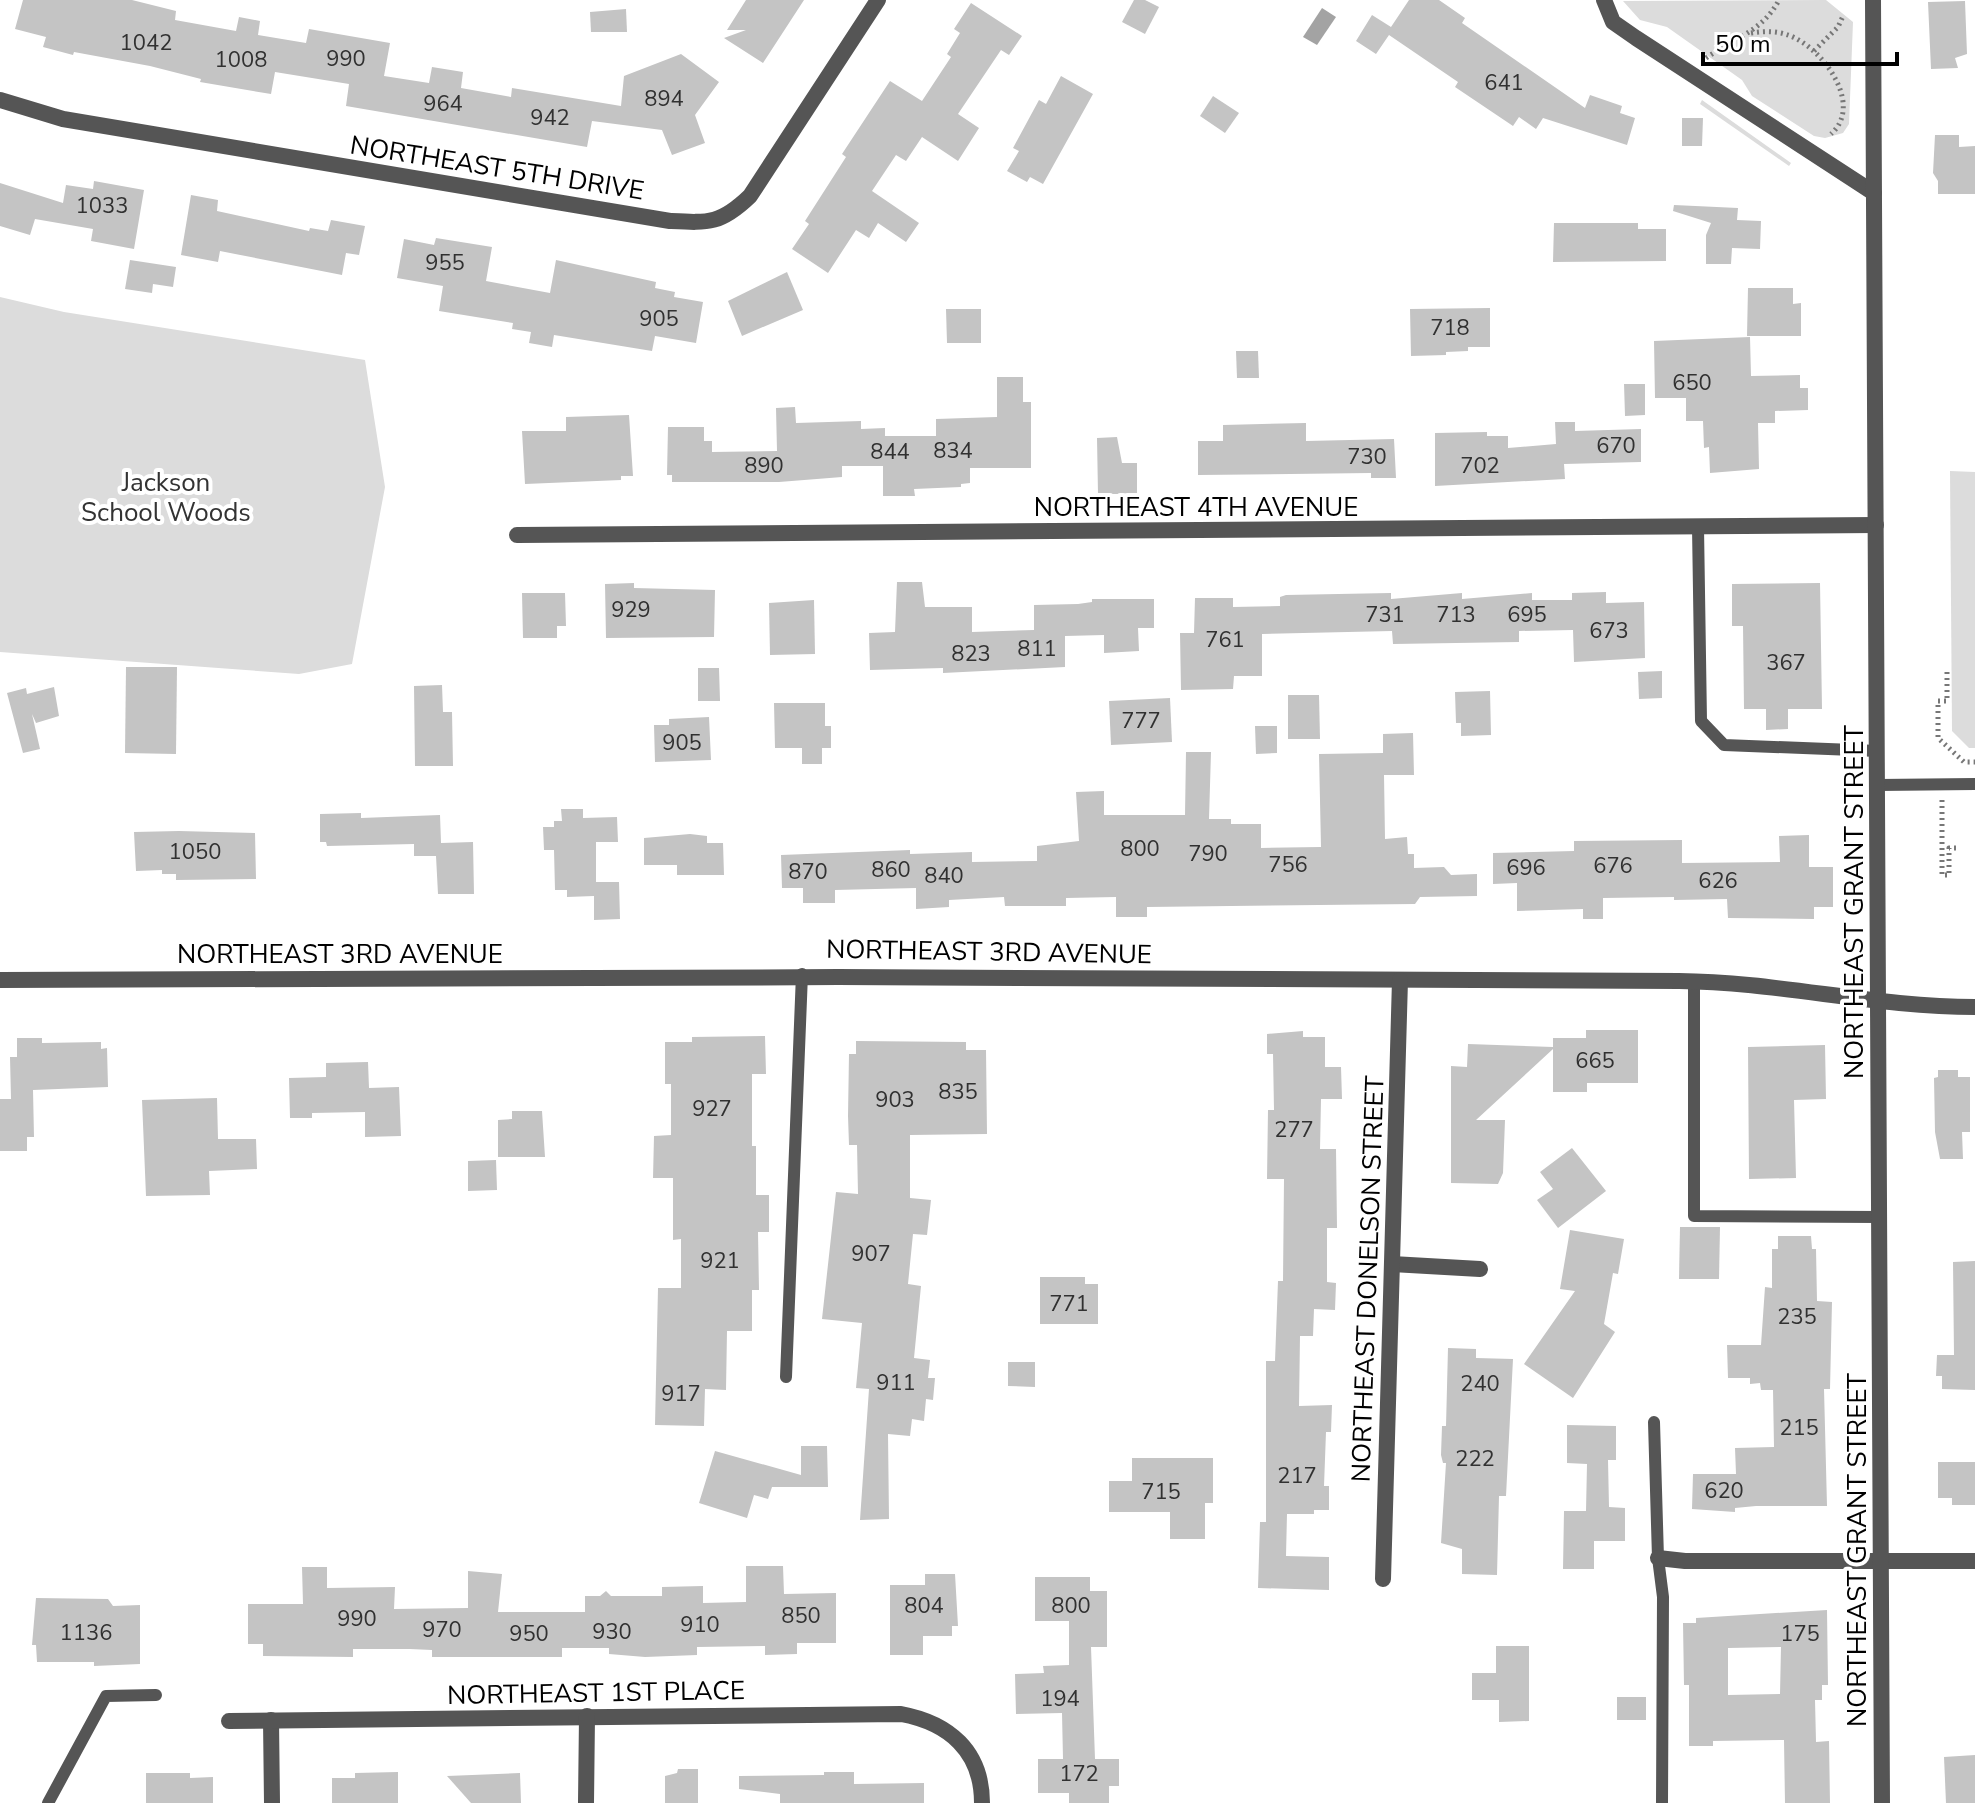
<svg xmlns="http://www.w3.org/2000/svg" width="1975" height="1803" viewBox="0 0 1975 1803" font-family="'Nunito Sans',sans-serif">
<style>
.green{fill:#dcdcdc}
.water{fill:#a3a3a3}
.building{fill:#c4c4c4;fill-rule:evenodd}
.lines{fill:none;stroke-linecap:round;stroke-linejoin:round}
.path{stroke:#777;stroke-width:5;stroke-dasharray:2 4;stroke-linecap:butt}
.service{stroke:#555;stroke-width:12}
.minor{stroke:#555;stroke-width:16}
.tertiary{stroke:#555;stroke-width:16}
.labels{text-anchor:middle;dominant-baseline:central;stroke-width:8;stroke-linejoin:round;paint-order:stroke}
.number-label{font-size:22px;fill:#313131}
.street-label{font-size:26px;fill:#000;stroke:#fff}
.park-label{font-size:26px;fill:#333;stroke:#fff}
</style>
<rect width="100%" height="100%" fill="#fff"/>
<!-- green -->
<g class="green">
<path d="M1826 0 1853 22 1849 124 1843 133 1825 138 1814 136 1752 96 1742 80 1667 27 1640 20 1623 1Z"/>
<path d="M1702 100 1791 163 1789 166 1700 104Z"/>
<path d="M0 297 64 312 365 360 385 487 352 664 299 674 0 652Z"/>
<path d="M1950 471 1975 472V748H1969L1952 731Z"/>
</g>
<!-- water -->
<path class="water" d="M1322 8 1336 17 1317 45 1303 37Z"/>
<!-- building -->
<g class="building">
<path d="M23 0H132L176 11 175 20 236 31 239 17 260 21 258 35 306 43 309 29 390 43 384 76 429 83 432 67 463 72 461 88 511 97 512 88 621 106 624 76 681 54 719 82 695 115 705 143 672 155 662 130 592 121 587 147 346 106 349 84 275 72 271 94 200 82 201 79 150 66 74 52 73 55 43 47 46 37 15 29Z"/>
<path d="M746 0H804L763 63 724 38 746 30H727Z"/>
<path d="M1134 0H1145L1159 7 1145 34 1122 22Z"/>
<path d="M1409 0H1439L1465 18 1462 23 1585 108 1590 95 1622 106 1620 113 1635 118 1627 145 1543 118 1536 129 1519 117 1513 126 1455 87 1458 82 1389 35 1376 54 1356 41 1372 15 1391 27Z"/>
<path d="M1965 1 1967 54 1955 58 1958 68 1931 69 1928 2Z"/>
<path d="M971 3 1022 36 1009 55 1001 50 958 114 979 128 958 161 922 137 906 161 896 155 872 191 919 223 906 242 878 223 869 238 856 230 828 273 792 249 809 224 805 221 846 157 842 154 890 81 922 101 951 57 947 54 960 33 954 29Z"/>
<path d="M626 9 627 32H591L590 12Z"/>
<path d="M1061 76 1093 94 1043 184 1030 177 1027 182 1007 171 1019 151 1013 148 1039 100 1046 104Z"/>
<path d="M1213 96 1239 113 1225 133 1200 116Z"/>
<path d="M1682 118H1703L1702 146H1682Z"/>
<path d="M1935 135H1959V147L1975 146V194H1938V181L1933 173Z"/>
<path d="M94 181 144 190 134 249 91 241 93 229 35 219 30 235 0 226V183L63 203 66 185 93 189Z"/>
<path d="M191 195 218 200 217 211 309 231 310 228 328 231 331 220 365 226 359 255 346 253 342 275 220 251 218 262 181 255Z"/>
<path d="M1674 205 1738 208 1737 220 1761 221 1760 249 1732 248 1731 264H1706V235L1711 223 1673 211Z"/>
<path d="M1554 223H1638V229H1666V261L1553 262Z"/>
<path d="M436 238 492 247 486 281 550 293 556 260 656 282 655 288 675 292 674 297 703 302 696 343 655 336 652 351 554 335 552 347 529 343 531 332 512 329 513 323 439 311 443 286 397 278 404 239 434 245Z"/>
<path d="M130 260 176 267 173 287 153 284 152 293 125 289Z"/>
<path d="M787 272 803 310 742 336 728 301Z"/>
<path d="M1748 288H1793V304L1801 303V336H1747Z"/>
<path d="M1490 308V347H1468V351L1446 352V355L1411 356 1410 309Z"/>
<path d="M946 309H981V343H947Z"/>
<path d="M1750 337 1751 376 1800 375V388H1808V410L1775 411V423H1758L1759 469 1710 473 1709 447 1704 448 1703 421H1686V398H1655L1654 341Z"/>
<path d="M1236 351H1258L1259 378H1237Z"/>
<path d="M997 377H1023V402H1031V468H970V483L961 484V487L914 489 915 496H883V466H842V477L779 482H672V475H667L668 427H704V441H712V452L777 451 776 408 795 407 796 423 861 421V429L885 428V436H936V419L997 417Z"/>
<path d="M1624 384H1645V415L1625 416Z"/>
<path d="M629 415 633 476H621V480L525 484 522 431H566V417Z"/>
<path d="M1555 422H1575V431L1641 429V462L1564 464 1565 479 1435 486V433L1487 432V436H1508V448L1556 444Z"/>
<path d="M1306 423V441L1394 439 1396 478H1371V473L1198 475V441H1223V425Z"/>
<path d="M1117 437 1122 463H1137V494H1098L1097 438Z"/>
<path d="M897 582H922L925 607H972V632L1034 630V605L1078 604 1092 602V599H1154V628H1138L1139 651 1104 653V635L1065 636V667L943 673V668L870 670 869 633 895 632Z"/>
<path d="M634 583V588L715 590 714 637 606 638 605 584Z"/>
<path d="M1820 583 1822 709H1788V729L1766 730V709H1744L1743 626H1732V584Z"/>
<path d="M1606 592V603L1644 602 1645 658 1574 662 1573 630 1519 631V642L1393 644 1392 631 1262 634V676H1234L1233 689 1181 690 1180 633H1194L1195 598H1233V607L1280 606V597L1286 595 1391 593V599L1462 593V599L1532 593V600H1572V593Z"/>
<path d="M522 593H565L566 626H557V638H523Z"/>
<path d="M814 600 815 654 770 655 769 603Z"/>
<path d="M126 667H177L176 754 125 753Z"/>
<path d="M698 668H719L720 701H698Z"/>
<path d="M1662 671V698L1639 699 1638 672Z"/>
<path d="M442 685 443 712H452L453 766H415L414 686Z"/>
<path d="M54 687 59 716 36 723 32 714 40 749 23 753 7 693 26 688 27 694Z"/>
<path d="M1490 691 1491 735 1461 736V723H1456L1455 692Z"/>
<path d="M1288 695H1319L1320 739H1288Z"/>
<path d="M1170 698 1172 742 1111 745 1109 701Z"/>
<path d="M774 703H825V726H831V748H822V764H802V748H775Z"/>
<path d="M709 717 711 760 655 762 654 725H669V719Z"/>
<path d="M1255 726H1277V753L1256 754Z"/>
<path d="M1413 733 1414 775H1384L1385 839 1407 837 1408 854H1414V868L1444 867 1451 875 1477 874V896L1420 897 1415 904 1147 907V917H1116V897L1066 898V906H1005L1004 897 949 900V907L916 909V888L835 890V903H803V888H782L781 855 910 850V854L972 852V862L1037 861V846L1079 841 1076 792 1104 791V815H1185L1186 752H1211L1209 819H1231V824H1261V848L1321 847 1319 754 1383 753V734Z"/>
<path d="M561 809H583V818L617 817 618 842H596V882H619L620 919 594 920V896L567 897V890H555L554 850H544L543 827H554V821H562Z"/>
<path d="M361 813V818L440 815 441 843 473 842 474 894H438L436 856H414V844L327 846 326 842H320V814Z"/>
<path d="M179 831 255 833 256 879 176 880V874H162V870L136 871 134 832Z"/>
<path d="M690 834 707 836V843H723L724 875H677V865H644V838Z"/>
<path d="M1809 835V867H1833V907H1814V919L1728 918 1727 899 1674 900V897L1603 898V919H1583V909L1517 911V883L1493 884V853L1574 851V841L1682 840V863L1780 862 1779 836Z"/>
<path d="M1586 1030H1638V1083H1587V1092H1553V1049L1476 1120H1505L1503 1173 1498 1184 1451 1183V1066L1467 1067 1468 1044 1553 1047V1038H1586Z"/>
<path d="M1303 1031V1037H1325V1067H1341L1342 1099H1321L1320 1149H1336L1337 1228H1327V1282L1336 1283 1335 1310 1314 1309 1313 1336H1300L1299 1406 1332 1405 1331 1432H1326L1324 1486H1329V1510H1314V1514H1287L1286 1556 1329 1557V1590L1258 1588 1260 1522H1266V1361H1275L1278 1281H1283L1284 1179H1267L1268 1110H1274L1273 1054H1267V1034Z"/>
<path d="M765 1036 766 1074H752V1146H756V1195H769V1232H758L759 1290H752V1331H727L726 1390 705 1389 704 1426 655 1425 658 1288H681V1239L673 1240V1178H653L654 1136 671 1135V1084H665V1042H692V1037Z"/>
<path d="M17 1038H42V1043L101 1042V1049L107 1048 108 1087 33 1090 34 1137H27V1151H0V1099H11L10 1057H17Z"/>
<path d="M856 1041 966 1042V1050H986L987 1134 910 1135V1198L931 1200 927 1235 913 1234 908 1284 921 1286 914 1358 930 1360 928 1378H935L933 1400 926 1399 924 1421 912 1419 910 1436 888 1434 889 1519 860 1520 869 1389 856 1388 862 1323 822 1319 836 1192 858 1194 857 1145H849L848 1116 849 1054H856Z"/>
<path d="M1825 1045 1826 1099 1794 1100 1796 1178 1749 1179 1748 1047Z"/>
<path d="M368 1062 369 1088 399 1087 401 1136 365 1137V1112L312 1113V1118H290L289 1078 326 1077V1063Z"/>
<path d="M1938 1070H1958V1077H1970V1132H1962L1963 1159H1940L1935 1132 1934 1078 1938 1077Z"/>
<path d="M217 1098 218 1139H256L257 1169 209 1171 210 1195 146 1196 142 1100Z"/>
<path d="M512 1111H542L545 1157H498V1120L512 1119Z"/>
<path d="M1572 1148 1606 1191 1558 1228 1537 1200 1553 1189 1540 1172Z"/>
<path d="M496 1160 497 1190 468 1191V1161Z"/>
<path d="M1680 1227H1720L1719 1279H1679Z"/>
<path d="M1570 1230 1624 1239 1618 1274 1613 1273 1604 1324 1615 1332 1573 1398 1524 1364 1575 1291 1560 1289Z"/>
<path d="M1778 1236H1811L1812 1249H1816L1817 1301 1832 1302 1830 1389H1824L1827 1506H1756L1735 1508V1512L1692 1509 1693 1474H1736L1735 1448 1774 1447 1773 1390H1761L1760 1383 1750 1384V1378H1728L1727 1345H1761L1765 1287 1772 1288V1249H1778Z"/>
<path d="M1975 1261V1390L1942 1389V1376H1936L1937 1355H1954L1953 1262Z"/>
<path d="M1040 1277H1085V1284H1098V1324H1040Z"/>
<path d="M1448 1348 1476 1349V1358L1513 1359 1506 1496H1499L1497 1575 1462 1574V1549L1441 1543 1446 1463H1443L1441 1455 1442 1426H1446Z"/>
<path d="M1008 1362H1035V1387L1008 1386Z"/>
<path d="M1567 1425 1616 1426V1460H1608L1609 1507 1625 1508V1541H1594V1569H1563L1564 1511H1586L1587 1464 1567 1463Z"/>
<path d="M801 1446H827L828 1487H772L768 1499 754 1495 747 1518 699 1503 715 1451 801 1475Z"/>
<path d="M1132 1458H1213V1503H1205V1539H1170V1512H1109V1481H1132Z"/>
<path d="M1938 1462H1975V1505H1952V1498H1938Z"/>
<path d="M746 1566H783L784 1594 836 1593V1643H797V1654L765 1655V1646L697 1647V1655L645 1657 609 1654V1648H562V1657H432V1650L410 1649H353V1657L263 1656V1644H248V1604H303L302 1567H327V1588L395 1587 394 1609 468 1608V1571L502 1574 498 1612H585V1596H600L606 1591 611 1596H662V1587L703 1586V1603L746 1602Z"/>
<path d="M925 1574H955L958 1626H952V1636H923V1655H890V1585H925Z"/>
<path d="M1035 1577H1090V1591H1107V1647H1091L1095 1759H1119V1786H1109V1803H1069V1793H1038V1759H1063L1062 1713 1016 1714 1015 1674 1044 1673 1043 1666 1069 1665V1621H1035Z"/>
<path d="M36 1598 108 1599 113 1606 140 1605V1664L94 1666V1662H37L36 1645H32Z"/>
<path d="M1827 1610 1828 1685H1822V1700H1815L1816 1742 1829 1741 1830 1803H1785L1784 1740 1713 1741V1746H1689V1685H1684L1683 1623H1696V1618ZM1781 1647 1780 1694 1728 1695V1648Z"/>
<path d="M1496 1646H1529V1721L1499 1722V1700H1472V1673H1496Z"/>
<rect x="1617" y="1697" width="29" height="23"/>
<path d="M1975 1755V1803H1946L1944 1757Z"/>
<path d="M678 1769H698V1803H665V1776L677 1773Z"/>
<path d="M398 1772V1803H332V1778H355V1773Z"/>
<path d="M824 1772H854V1784L924 1783V1803H780V1794L739 1789V1776L824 1775Z"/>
<path d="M146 1773H190V1778L213 1777V1803H146Z"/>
<path d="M520 1773 521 1803H471L447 1776Z"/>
</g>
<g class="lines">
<!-- path -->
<g class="path">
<path d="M1751 33C1764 31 1777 31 1788 35 1821 46 1865 104 1831 134"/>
<path d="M1814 51 1838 27 1843 16"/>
<path d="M1706 58C1733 39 1763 31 1779 0"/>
<path d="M1947 672V701H1938V738L1964 762H1975"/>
<path d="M1942 800V875H1949V848H1959"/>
</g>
<!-- service -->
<g class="service">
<path d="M1698 527 1701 721 1724 745 1878 751"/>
<path d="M1878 785 1975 784"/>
<path d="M1694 981V1216L1879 1217"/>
<path d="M786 1377 802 974"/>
<path d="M1654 1422 1658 1558 1663 1597 1662 1803"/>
<path d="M48 1803 106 1696 156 1695"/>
</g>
<!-- minor -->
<g class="minor">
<path d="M1604 0 1613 22 1636 38 1874 193"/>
<path d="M0 100 63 119 670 221C709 223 721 224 750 196L878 0"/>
<path d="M517 535 1876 525"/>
<path d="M0 980C560 976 1119 976 1679 981 1778 982 1876 1007 1975 1007"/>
<path d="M1392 1264 1480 1269"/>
<path d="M1658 1558 1685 1561H1975"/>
<path d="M1383 1579 1400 980"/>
<path d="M271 1720 272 1803"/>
<path d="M229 1721 901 1714C949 1723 982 1751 982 1803"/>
<path d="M586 1803 587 1716"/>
</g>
<!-- tertiary -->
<path class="tertiary" d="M1873 0 1882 1803"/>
</g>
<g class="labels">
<!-- number labels -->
<g class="number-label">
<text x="146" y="43">1042</text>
<text x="346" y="59">990</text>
<text x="241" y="60">1008</text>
<text x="1504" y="83">641</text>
<text x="664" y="99">894</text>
<text x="443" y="104">964</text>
<text x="550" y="118">942</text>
<text x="102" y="206">1033</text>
<text x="445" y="263">955</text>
<text x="659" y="319">905</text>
<text x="1450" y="328">718</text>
<text x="1692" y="383">650</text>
<text x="1616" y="446">670</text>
<text x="953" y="451">834</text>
<text x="890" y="452">844</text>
<text x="1367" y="457">730</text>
<text x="764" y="466">890</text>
<text x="1480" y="466">702</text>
<text x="631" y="610">929</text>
<text x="1385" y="615">731</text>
<text x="1456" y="615">713</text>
<text x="1527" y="615">695</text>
<text x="1609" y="631">673</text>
<text x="1225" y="640">761</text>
<text x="1037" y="649">811</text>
<text x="971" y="654">823</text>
<text x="1786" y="663">367</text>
<text x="1141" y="721">777</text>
<text x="682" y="743">905</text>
<text x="1140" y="849">800</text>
<text x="195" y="852">1050</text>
<text x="1208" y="854">790</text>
<text x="1288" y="865">756</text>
<text x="1613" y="866">676</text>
<text x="1526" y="868">696</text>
<text x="891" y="870">860</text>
<text x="808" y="872">870</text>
<text x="944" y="876">840</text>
<text x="1718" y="881">626</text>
<text x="1595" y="1061">665</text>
<text x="958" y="1092">835</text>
<text x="895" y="1100">903</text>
<text x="712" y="1109">927</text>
<text x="1294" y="1130">277</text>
<text x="871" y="1254">907</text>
<text x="720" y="1261">921</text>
<text x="1069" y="1304">771</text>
<text x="1797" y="1317">235</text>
<text x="896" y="1383">911</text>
<text x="1480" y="1384">240</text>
<text x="681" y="1394">917</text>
<text x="1799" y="1428">215</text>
<text x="1475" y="1459">222</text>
<text x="1297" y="1476">217</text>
<text x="1724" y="1491">620</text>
<text x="1161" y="1492">715</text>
<text x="924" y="1606">804</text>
<text x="1071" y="1606">800</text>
<text x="801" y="1616">850</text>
<text x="357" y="1619">990</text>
<text x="700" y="1625">910</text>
<text x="442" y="1630">970</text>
<text x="612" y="1632">930</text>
<text x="86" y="1633">1136</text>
<text x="529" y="1634">950</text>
<text x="1800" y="1634">175</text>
<text x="1060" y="1699">194</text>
<text x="1079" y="1774">172</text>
</g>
<!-- street labels -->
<g class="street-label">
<text transform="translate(497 168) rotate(9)">NORTHEAST 5TH DRIVE</text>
<text x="1196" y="507">NORTHEAST 4TH AVENUE</text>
<text transform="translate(1854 902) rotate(-90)">NORTHEAST GRANT STREET</text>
<text transform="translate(989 952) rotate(1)">NORTHEAST 3RD AVENUE</text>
<text x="340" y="954">NORTHEAST 3RD AVENUE</text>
<text transform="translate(1368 1279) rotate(-88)">NORTHEAST DONELSON STREET</text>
<text transform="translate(1857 1550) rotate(-90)">NORTHEAST GRANT STREET</text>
<text transform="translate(596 1693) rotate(-1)">NORTHEAST 1ST PLACE</text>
</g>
<!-- park labels -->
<g class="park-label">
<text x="166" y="482">Jackson<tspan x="166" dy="30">School Woods</tspan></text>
</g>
</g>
<!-- scale -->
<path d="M1703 52v12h194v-12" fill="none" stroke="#000000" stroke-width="4"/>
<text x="1715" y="52" font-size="24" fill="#000000" stroke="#ffffff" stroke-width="6" paint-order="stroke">50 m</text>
</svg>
